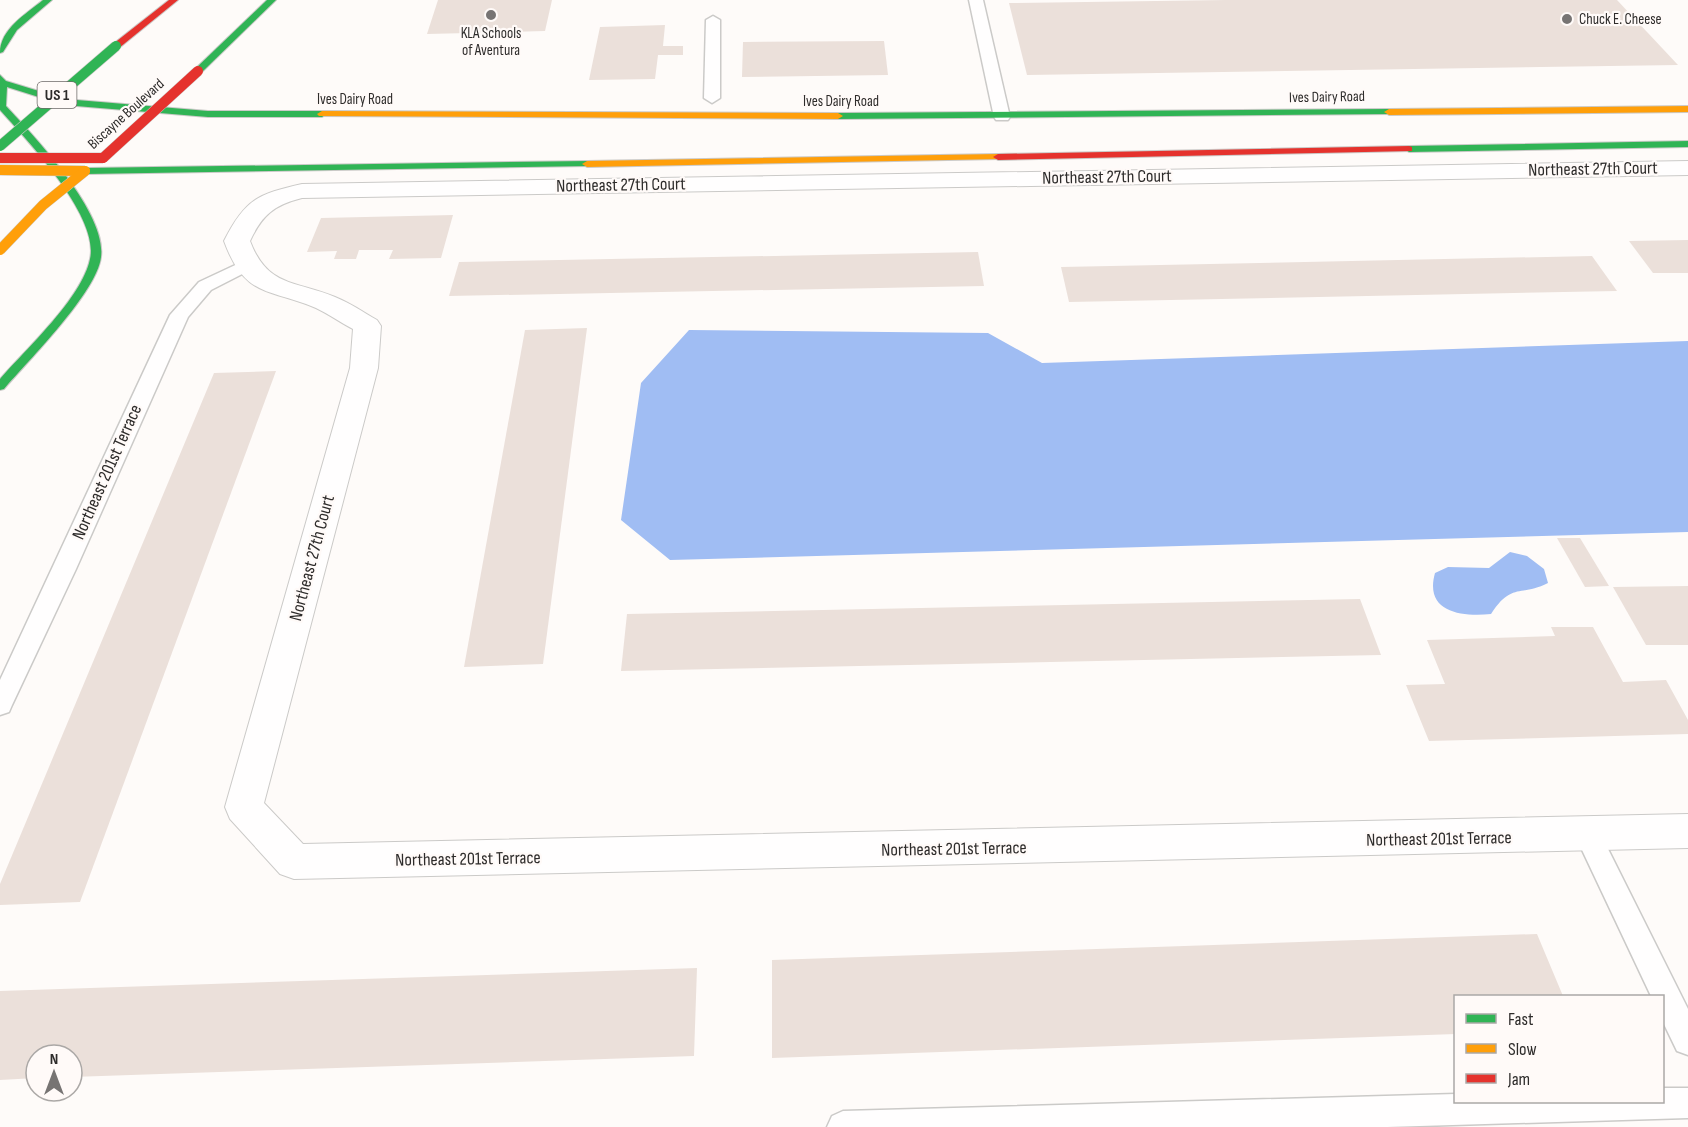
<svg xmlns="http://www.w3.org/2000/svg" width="1688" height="1127" viewBox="0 0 1688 1127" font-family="'Sofia Sans Condensed',sans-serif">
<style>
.water{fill:#a0bdf3}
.building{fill:#ebe0da}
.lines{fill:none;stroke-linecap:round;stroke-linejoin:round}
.lane-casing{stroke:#cbcac8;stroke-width:3}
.street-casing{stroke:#cbcac8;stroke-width:2}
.fast-casing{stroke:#cbcac8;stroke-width:2}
.slow-casing{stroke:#cbcac8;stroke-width:2}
.jam-casing{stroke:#cbcac8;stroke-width:2}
.lane{fill:#fffefe;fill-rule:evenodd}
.street{fill:#fffefe;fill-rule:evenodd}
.fast{fill:#30b455;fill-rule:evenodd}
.slow{fill:#ff9f0a;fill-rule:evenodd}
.jam{fill:#e5322d;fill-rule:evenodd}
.fast-bridge-casing{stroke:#cbcac8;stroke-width:11;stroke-linecap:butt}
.slow-bridge-casing{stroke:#cbcac8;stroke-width:11;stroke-linecap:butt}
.jam-bridge-casing{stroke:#cbcac8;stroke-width:11;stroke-linecap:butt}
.fast-bridge{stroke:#30b455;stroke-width:10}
.slow-bridge{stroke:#ff9f0a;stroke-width:10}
.jam-bridge{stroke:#e5322d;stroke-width:10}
.poi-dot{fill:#777473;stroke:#fffaf8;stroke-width:2}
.labels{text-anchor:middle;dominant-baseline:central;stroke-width:4.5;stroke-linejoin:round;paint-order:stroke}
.far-poi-label{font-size:15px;fill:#2e2c2b;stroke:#fffaf8;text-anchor:start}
.far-street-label{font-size:15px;fill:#2e2c2b;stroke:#fffaf8}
.shield{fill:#fffaf8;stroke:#6d6a68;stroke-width:1.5}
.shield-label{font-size:16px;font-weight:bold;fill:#2e2c2b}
.street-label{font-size:18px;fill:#2e2c2b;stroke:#fffaf8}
</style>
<rect width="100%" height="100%" fill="#fefbf9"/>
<!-- water -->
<g class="water">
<path d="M689 330 988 333 1042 363 1688 341V532L670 560 621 520 641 383Z"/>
<path d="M1510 552 1527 556 1544 569 1548 583C1520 597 1512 582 1491 614 1461 617 1424 612 1435 573L1448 567 1489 568Z"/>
</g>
<!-- building -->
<g class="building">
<path d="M438 0H552L545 31 427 34Z"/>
<path d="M1226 0H1617L1678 65 1027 75 1009 3Z"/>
<path d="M665 25 663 46H683V55H658L655 79 589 80 600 27Z"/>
<path d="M884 41 888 75 742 77 743 42Z"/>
<path d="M453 215 441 258 389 259 393 250H359L356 259H334L337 251 307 252 321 218Z"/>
<path d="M1688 240V273H1653L1629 241Z"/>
<path d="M978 252 984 286 449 296 459 262Z"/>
<path d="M1592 256 1617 291 1069 302 1061 267Z"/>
<path d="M587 328 543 664 464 667 525 330Z"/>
<path d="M276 371 80 902 0 905V884L214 373Z"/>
<path d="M1557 538H1580L1609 586 1585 587Z"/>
<path d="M1688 586V645H1646L1613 587Z"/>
<path d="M1360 599 1381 655 621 671 627 614Z"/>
<path d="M1551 627H1593L1623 682 1666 680 1688 720V734L1429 741 1406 685 1445 684 1427 640 1555 636Z"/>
<path d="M1537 934 1563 996H1456V1034L772 1058V960Z"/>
<path d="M697 968 694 1056 72 1077V1055H36V1078L0 1080V991Z"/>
</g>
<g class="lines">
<!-- lane casing -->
<g class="lane-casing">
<g id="lane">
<path d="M969 0H983L1010 117 1008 120H996L994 117Z"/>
<path d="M713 16 720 20V98L712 103 704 98 706 20Z"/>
<path d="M246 260 255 265 252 269 211 290 188 317 76 569 12 705 9 712 0 715V680L170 315 199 282Z"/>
<path d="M1588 823 1597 827 1688 1009V1055L1677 1051 1662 1020V996H1651L1575 835 1579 827Z"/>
<path d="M1662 1088H1688V1118L1387 1127H827L832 1116 843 1111 1456 1094V1102H1662Z"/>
</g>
</g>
<!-- street casing -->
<g class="street-casing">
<path id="street" d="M1688 161V175L302 198C274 205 262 215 250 241 268 288 295 280 335 297 350 303 363 312 377 320L381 326 378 368 264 803 303 844 1688 814V848L294 879 280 874 230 819 225 807 350 368 353 329C341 323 329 314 316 308 268 288 245 298 224 241 245 199 258 194 302 184Z"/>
</g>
<!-- fast casing -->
<g class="fast-casing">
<g id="fast">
<path d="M43 0H52L17 30 3 52 0 53C0 29 26 14 43 0Z"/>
<path d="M267 0H276L201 73H195V69Z"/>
<path d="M0 75 6 81 65 99 208 111H322L327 114 322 117H208L64 105 7 87 6 106C35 137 107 213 101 257 97 292 29 360 4 389L0 390V379C26 349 82 298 90 259 100 217 27 140 0 110Z"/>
<path d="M1389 109 1392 110V114L838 119 833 116 838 113Z"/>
<path d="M1688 141V147L1409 152 1404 149 1409 146Z"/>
<path d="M587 161 592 164 590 166 85 174 80 171 85 168Z"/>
</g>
</g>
<!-- slow casing -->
<g class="slow-casing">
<g id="slow">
<path d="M1688 106V112L1389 115 1384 112 1389 109Z"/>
<path d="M322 111 838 113 843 116 838 119 319 116 317 114Z"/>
<path d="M998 154 1003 157 1001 159 587 167 582 164 587 161Z"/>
</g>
</g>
<!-- jam casing -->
<g class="jam-casing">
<g id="jam">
<path d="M169 0H178L119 48H113V44Z"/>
<path d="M1409 146 1412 147V151L998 160 993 157 998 154Z"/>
</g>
</g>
<!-- lane -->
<use href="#lane" class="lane"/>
<!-- street -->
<use href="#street" class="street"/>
<!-- fast -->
<use href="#fast" class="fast"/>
<!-- slow -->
<use href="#slow" class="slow"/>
<!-- jam -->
<use href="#jam" class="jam"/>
<!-- fast-bridge casing -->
<g class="fast-bridge-casing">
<path id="fast-bridge" d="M0 146 116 46"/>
</g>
<!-- slow-bridge casing -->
<g class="slow-bridge-casing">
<g id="slow-bridge">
<path d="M0 170 85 171"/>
<path d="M0 250 43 205 85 171"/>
</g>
</g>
<!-- jam-bridge casing -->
<g class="jam-bridge-casing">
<g id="jam-bridge">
<path d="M0 158H103"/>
<path d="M103 158 198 71"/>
</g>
</g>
<!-- fast-bridge -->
<use href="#fast-bridge" class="fast-bridge"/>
<!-- slow-bridge -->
<use href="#slow-bridge" class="slow-bridge"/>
<!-- jam-bridge -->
<use href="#jam-bridge" class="jam-bridge"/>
</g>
<!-- markers -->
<g class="poi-dot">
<circle cx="491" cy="15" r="6"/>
<circle cx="1567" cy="19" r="6"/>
</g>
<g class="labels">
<!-- far-poi labels -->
<g class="far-poi-label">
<text x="1579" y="19">Chuck E. Cheese</text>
<text x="491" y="33" text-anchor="middle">KLA Schools<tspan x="491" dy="17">of Aventura</tspan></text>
</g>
<!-- far-street labels -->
<g class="far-street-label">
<text transform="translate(1327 97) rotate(-1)">Ives Dairy Road</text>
<text x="355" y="99">Ives Dairy Road</text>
<text x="841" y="101">Ives Dairy Road</text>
<text transform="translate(126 114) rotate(-42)">Biscayne Boulevard</text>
</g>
<!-- shield labels -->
<rect class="shield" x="37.5" y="82" width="39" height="26" rx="4.5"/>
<g class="shield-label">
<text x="57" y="95">US 1</text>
</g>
<!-- street labels -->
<g class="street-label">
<text transform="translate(1593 169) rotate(-1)">Northeast 27th Court</text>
<text transform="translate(1107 177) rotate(-1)">Northeast 27th Court</text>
<text transform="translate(621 185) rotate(-1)">Northeast 27th Court</text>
<text transform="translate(107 472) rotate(-66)">Northeast 201st Terrace</text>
<text transform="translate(312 558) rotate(-75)">Northeast 27th Court</text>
<text transform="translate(1439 839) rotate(-1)">Northeast 201st Terrace</text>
<text transform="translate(954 849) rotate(-1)">Northeast 201st Terrace</text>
<text transform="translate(468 859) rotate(-1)">Northeast 201st Terrace</text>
</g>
</g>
<!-- legend -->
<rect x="1454" y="995" width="210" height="108" fill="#fffaf8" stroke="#aba8a6" stroke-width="1.5"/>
<rect x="1466" y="1014" width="30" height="9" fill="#30b455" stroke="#aba8a6" stroke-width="1.5"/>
<text x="1508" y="1025" font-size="18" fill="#2e2c2b">Fast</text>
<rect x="1466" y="1044" width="30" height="9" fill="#ff9f0a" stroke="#aba8a6" stroke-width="1.5"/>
<text x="1508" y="1055" font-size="18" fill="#2e2c2b">Slow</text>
<rect x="1466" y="1074" width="30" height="9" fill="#e5322d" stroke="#aba8a6" stroke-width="1.5"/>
<text x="1508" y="1085" font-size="18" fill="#2e2c2b">Jam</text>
<!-- north arrow -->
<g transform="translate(54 1073)"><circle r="28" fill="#fffaf8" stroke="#aba8a6" stroke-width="1.5"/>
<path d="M0-4.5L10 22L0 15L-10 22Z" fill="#777473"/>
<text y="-9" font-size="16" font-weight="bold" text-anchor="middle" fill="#2e2c2b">N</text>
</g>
</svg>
